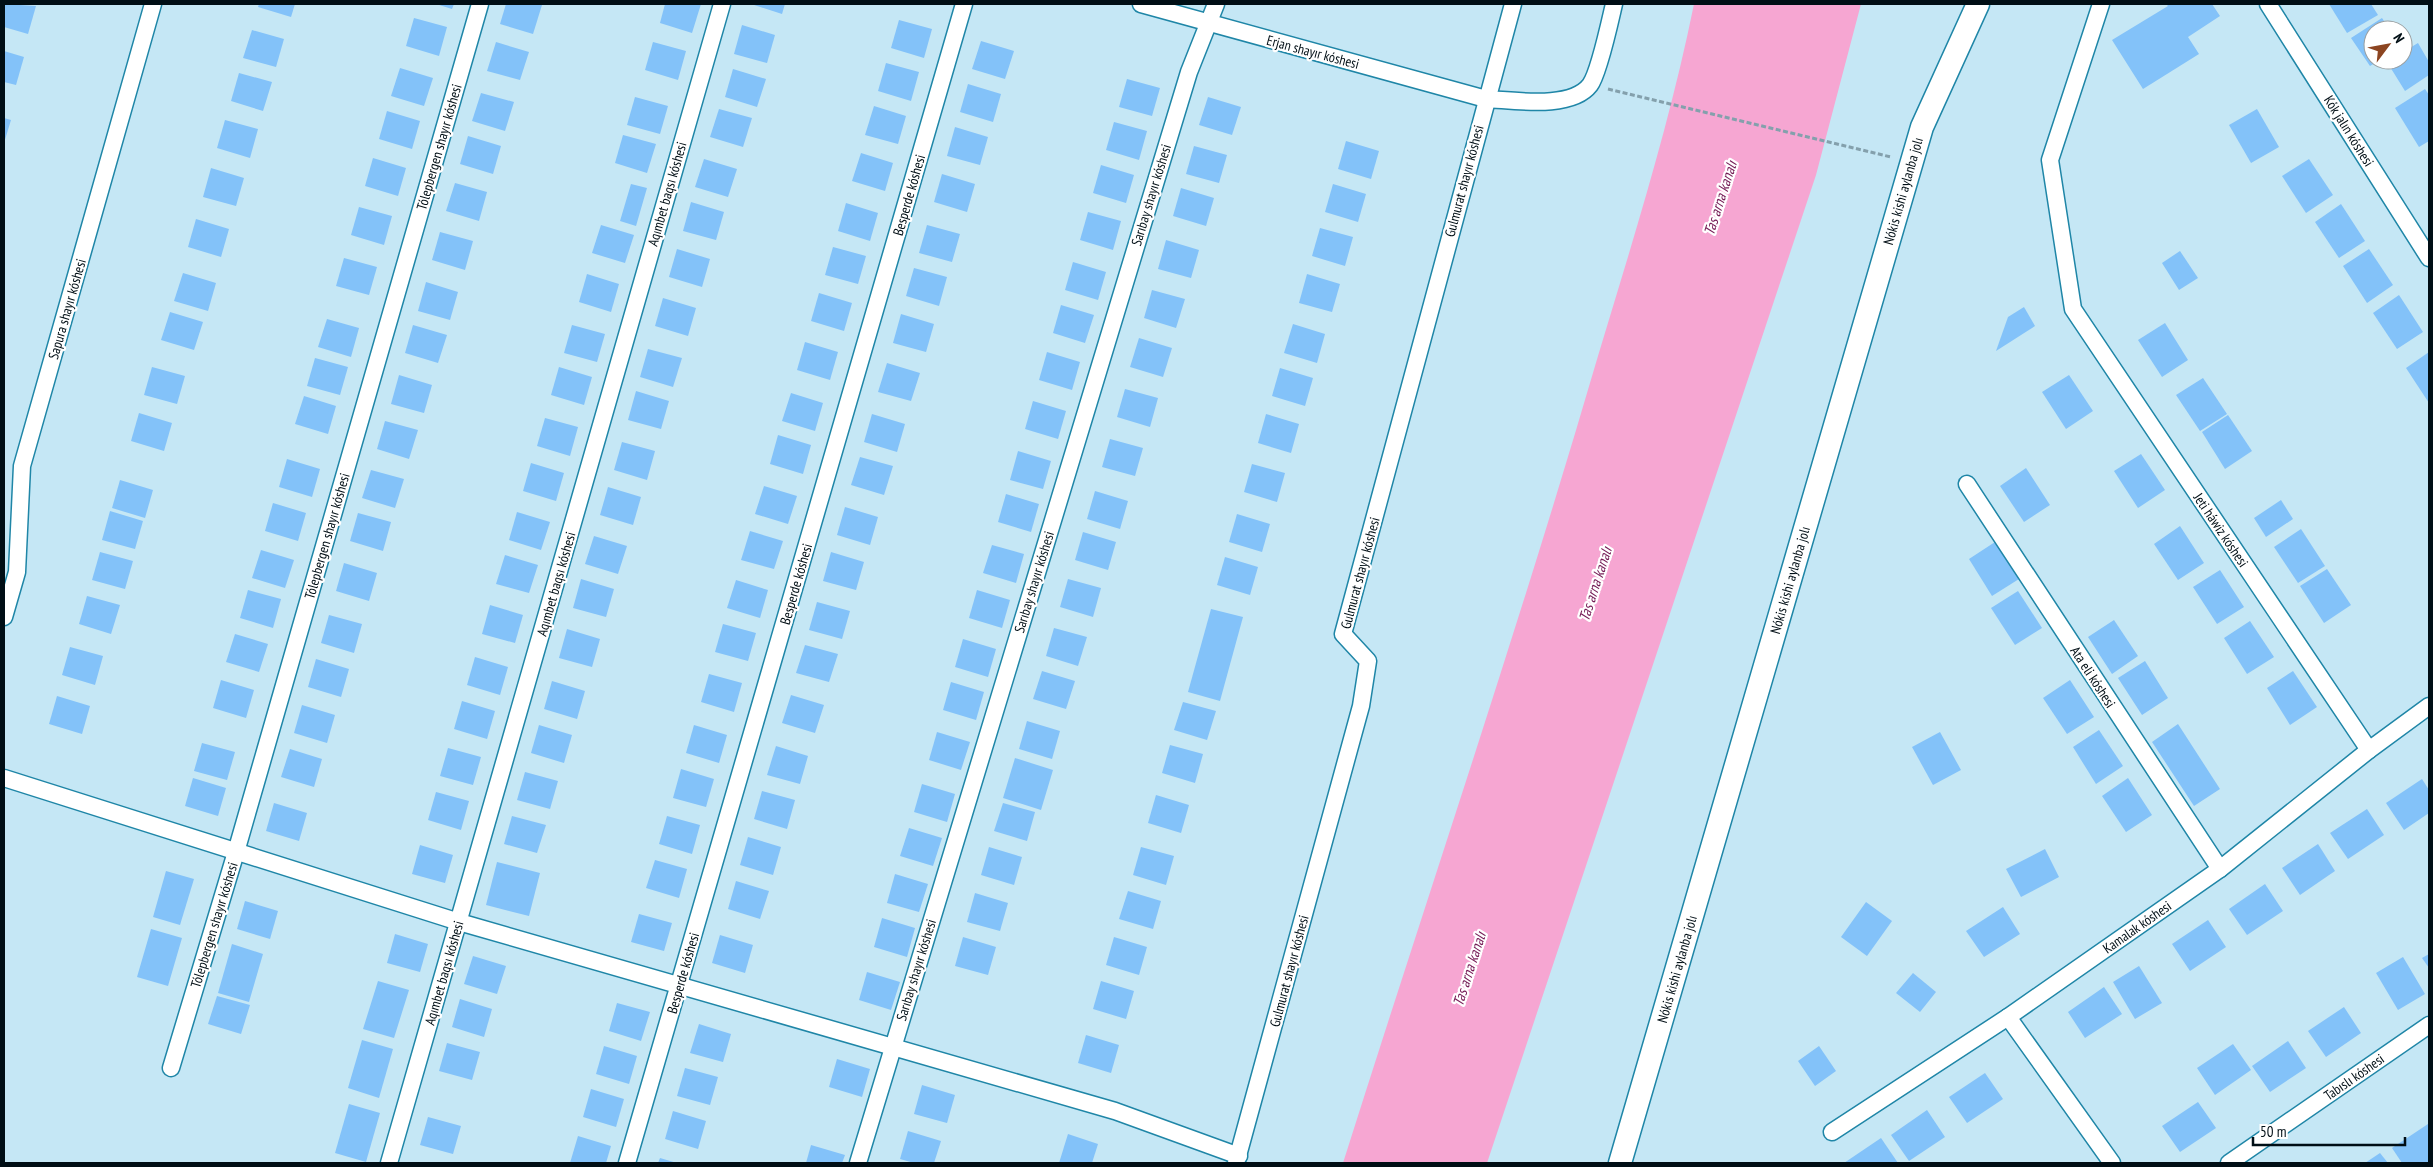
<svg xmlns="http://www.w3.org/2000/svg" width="2433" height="1167" viewBox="0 0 2433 1167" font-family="'PT Sans Narrow',sans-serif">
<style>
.water{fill:#f6a6d2}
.building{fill:#83c2f9}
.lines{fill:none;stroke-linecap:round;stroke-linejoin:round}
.street-casing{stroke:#1f86a7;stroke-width:19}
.secondary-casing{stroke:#1f86a7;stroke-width:25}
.path{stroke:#84a0ac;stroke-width:3;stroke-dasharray:5 2.5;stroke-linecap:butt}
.street{stroke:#fff;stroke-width:16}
.secondary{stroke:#fff;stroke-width:22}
.labels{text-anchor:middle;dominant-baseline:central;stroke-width:4.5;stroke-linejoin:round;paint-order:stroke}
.street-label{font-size:14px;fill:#000e15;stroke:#fff}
.water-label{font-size:15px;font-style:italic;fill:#741b55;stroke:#fff}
</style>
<rect width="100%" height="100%" fill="#c5e7f5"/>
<!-- water -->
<path class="water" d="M1694 4H1861L1816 175 1487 1163H1343C1428 894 1519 627 1598 356 1633 240 1670 123 1694 4Z"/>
<!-- building -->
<g class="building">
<path d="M4 4 36 6 28 34 4 27Z"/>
<path d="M259 4H295L291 17 258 7Z"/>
<path d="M436 4H454L452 9Z"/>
<path d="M506 4 542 5 533 34 500 24Z"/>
<path d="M665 4H701L692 33 660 23Z"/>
<path d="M751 4H785L782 14Z"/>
<path d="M2166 4H2212L2220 16 2188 37 2199 54 2143 89 2112 40 2168 6Z"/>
<path d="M2329 4H2371L2378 15 2347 33Z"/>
<path d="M414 18 447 27 439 56 406 46Z"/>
<path d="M2382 18 2390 30H2373V60H2380L2370 66 2351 38Z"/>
<path d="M899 20 932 29 924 58 891 48Z"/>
<path d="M742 25 775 35 767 63 734 54Z"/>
<path d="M252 30 284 39 276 67 243 58Z"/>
<path d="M981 41 1014 51 1005 79 972 69Z"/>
<path d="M496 42 529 52 520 80 487 71Z"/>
<path d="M653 42 686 51 678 80 645 70Z"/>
<path d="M2418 43 2429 62V75L2405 91 2387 62 2403 60V52Z"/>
<path d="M4 51 24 57 16 85 4 82Z"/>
<path d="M886 63 919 72 911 101 878 91Z"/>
<path d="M400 68 433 78 424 106 391 96Z"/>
<path d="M733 69 766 79 757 107 725 97Z"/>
<path d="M239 73 272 82 263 111 231 101Z"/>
<path d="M1127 79 1160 88 1152 116 1119 107Z"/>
<path d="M968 84 1001 94 993 122 960 112Z"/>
<path d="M2425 89 2429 95V141L2419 147 2395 108Z"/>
<path d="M481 93 514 102 505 131 472 121Z"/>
<path d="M635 97 668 106 660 134 627 125Z"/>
<path d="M1208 97 1241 107 1232 135 1199 125Z"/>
<path d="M874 106 906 116 898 144 865 135Z"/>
<path d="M719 109 752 118 743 147 710 137Z"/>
<path d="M2257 109 2279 147 2251 163 2229 125Z"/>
<path d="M387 111 420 121 412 149 379 139Z"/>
<path d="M4 118 11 120 4 143Z"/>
<path d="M225 120 258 129 250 158 217 148Z"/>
<path d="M1114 122 1147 131 1139 160 1106 150Z"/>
<path d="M955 127 988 137 980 165 947 156Z"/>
<path d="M623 135 656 144 647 173 615 163Z"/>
<path d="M468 136 501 146 493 174 460 164Z"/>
<path d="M1346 141 1379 151 1371 179 1338 169Z"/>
<path d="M1194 146 1227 155 1219 183 1186 174Z"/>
<path d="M861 153 893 163 885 191 852 181Z"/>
<path d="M373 158 406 168 398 196 365 186Z"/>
<path d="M704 159 737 169 728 197 695 187Z"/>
<path d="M2309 159 2333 195 2306 213 2282 176Z"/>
<path d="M1101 165 1134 175 1126 203 1093 193Z"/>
<path d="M211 168 244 178 236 206 203 197Z"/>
<path d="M942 174 975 184 967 212 934 202Z"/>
<path d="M455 183 487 192 479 221 446 211Z"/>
<path d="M631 184 647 188 636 226 620 221Z"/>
<path d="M1333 184 1366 194 1358 222 1325 212Z"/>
<path d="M1181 188 1214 198 1206 226 1173 216Z"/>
<path d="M691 202 724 212 716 240 683 231Z"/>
<path d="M846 203 878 213 870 241 838 231Z"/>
<path d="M2341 204 2365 241 2339 258 2315 222Z"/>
<path d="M359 207 392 216 384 245 351 235Z"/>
<path d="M1088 212 1121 221 1113 250 1080 240Z"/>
<path d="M196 219 229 229 221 257 188 247Z"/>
<path d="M601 225 634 235 625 263 592 253Z"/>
<path d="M927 225 960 234 952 262 919 253Z"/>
<path d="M1320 228 1353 237 1345 266 1312 256Z"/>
<path d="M440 232 473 241 465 270 432 260Z"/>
<path d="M1166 240 1199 250 1191 278 1158 269Z"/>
<path d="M833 247 866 256 858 284 825 275Z"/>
<path d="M677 249 710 259 702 287 669 277Z"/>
<path d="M2369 249 2393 285 2367 303 2343 266Z"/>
<path d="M2180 251 2198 278 2179 290 2162 263Z"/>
<path d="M344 258 377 267 369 295 336 286Z"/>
<path d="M1073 262 1106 272 1098 300 1065 290Z"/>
<path d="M914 268 947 277 939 306 906 296Z"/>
<path d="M183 273 216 283 208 311 174 301Z"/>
<path d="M587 274 619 284 611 312 579 302Z"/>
<path d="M1307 274 1340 284 1332 312 1299 303Z"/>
<path d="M426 282 458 292 450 320 418 311Z"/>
<path d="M1152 290 1185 299 1176 328 1144 318Z"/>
<path d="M819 293 852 303 844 331 811 321Z"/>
<path d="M2399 295 2423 332 2397 349 2373 313Z"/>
<path d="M663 298 696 308 688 336 655 326Z"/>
<path d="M1061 305 1094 315 1085 343 1053 333Z"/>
<path d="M2024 307 2035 326 1996 351 2008 317Z"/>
<path d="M170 312 203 322 194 350 161 340Z"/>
<path d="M901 314 934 324 926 352 893 343Z"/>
<path d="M327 319 359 328 351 357 318 347Z"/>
<path d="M2165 323 2188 360 2162 377 2138 340Z"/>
<path d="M1293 324 1325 334 1317 363 1284 353Z"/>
<path d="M413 325 447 335 438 363 405 353Z"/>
<path d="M572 325 605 334 597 362 564 353Z"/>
<path d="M1139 338 1172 348 1163 377 1130 367Z"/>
<path d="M805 342 838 352 830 380 797 370Z"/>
<path d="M648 349 682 358 673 387 640 377Z"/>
<path d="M1047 352 1080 362 1072 390 1039 380Z"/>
<path d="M2429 352V403L2406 368Z"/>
<path d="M315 358 348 367 340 395 307 386Z"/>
<path d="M887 363 920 373 911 401 878 392Z"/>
<path d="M152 367 185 376 177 404 144 395Z"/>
<path d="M559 367 592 377 584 405 551 395Z"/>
<path d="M1280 368 1313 378 1305 406 1272 396Z"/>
<path d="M399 375 432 385 424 413 391 404Z"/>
<path d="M2069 375 2093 411 2066 429 2042 392Z"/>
<path d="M2203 378 2227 414 2200 431 2176 395Z"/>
<path d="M1125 389 1158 398 1150 427 1117 417Z"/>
<path d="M636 391 669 401 661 429 628 420Z"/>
<path d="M791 393 823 403 815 431 782 421Z"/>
<path d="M304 396 336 406 328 434 295 424Z"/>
<path d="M1033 401 1066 411 1058 439 1025 429Z"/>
<path d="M139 413 172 423 164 451 131 441Z"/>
<path d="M872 414 905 424 897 452 864 442Z"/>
<path d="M1266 414 1299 424 1291 453 1258 443Z"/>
<path d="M2228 415 2252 451 2225 469 2202 432Z"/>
<path d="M545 418 578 427 570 456 537 446Z"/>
<path d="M385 421 418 430 409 459 377 449Z"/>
<path d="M778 435 811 445 803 474 770 464Z"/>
<path d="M1110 439 1143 448 1135 476 1102 467Z"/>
<path d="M622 442 655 451 647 480 614 470Z"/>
<path d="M1018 451 1051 461 1043 489 1010 480Z"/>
<path d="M2141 454 2165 490 2138 508 2114 471Z"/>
<path d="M860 457 893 466 884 495 851 485Z"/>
<path d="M287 459 320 469 312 497 279 487Z"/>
<path d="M531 463 564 473 556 501 523 491Z"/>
<path d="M1252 464 1285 473 1277 502 1244 492Z"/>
<path d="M2026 468 2050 505 2024 522 2000 486Z"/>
<path d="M371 470 404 479 395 508 362 498Z"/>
<path d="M120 480 153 490 145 518 112 508Z"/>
<path d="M764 486 797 496 788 524 755 514Z"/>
<path d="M608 487 641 497 633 525 600 515Z"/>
<path d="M1095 491 1128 501 1120 529 1087 519Z"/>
<path d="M1006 494 1039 504 1031 532 998 522Z"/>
<path d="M2281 500 2293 519 2266 537 2254 518Z"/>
<path d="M273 503 306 513 298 541 265 531Z"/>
<path d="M845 507 878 517 870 545 837 535Z"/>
<path d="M110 511 143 521 135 549 102 540Z"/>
<path d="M517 512 550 522 541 550 509 540Z"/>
<path d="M358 513 391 522 383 551 350 541Z"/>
<path d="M1237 514 1270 524 1262 552 1229 542Z"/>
<path d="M2180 526 2204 563 2178 580 2154 544Z"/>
<path d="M2301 529 2325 566 2298 583 2274 547Z"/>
<path d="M750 531 783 541 774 569 741 560Z"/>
<path d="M1083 532 1116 542 1108 570 1075 560Z"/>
<path d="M594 536 627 546 618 574 585 564Z"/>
<path d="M1995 542 2019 579 1992 596 1969 559Z"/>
<path d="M992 545 1024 554 1016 583 983 573Z"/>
<path d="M261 550 294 560 285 588 252 578Z"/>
<path d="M100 552 133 561 125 589 92 580Z"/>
<path d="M831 552 864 562 856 590 823 581Z"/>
<path d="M505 555 538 565 529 593 496 584Z"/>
<path d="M1225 557 1258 567 1250 595 1217 585Z"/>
<path d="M344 563 377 573 369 601 336 591Z"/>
<path d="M2327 569 2351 605 2324 623 2300 586Z"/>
<path d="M2220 570 2244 607 2217 624 2193 587Z"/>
<path d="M581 579 614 589 606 617 573 608Z"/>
<path d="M1068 579 1101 588 1093 617 1060 607Z"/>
<path d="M736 580 768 590 760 618 727 608Z"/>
<path d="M248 590 281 599 273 628 240 618Z"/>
<path d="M977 590 1010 600 1002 628 969 618Z"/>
<path d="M2018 591 2042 628 2015 645 1991 608Z"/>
<path d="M87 596 120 605 111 634 79 624Z"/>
<path d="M817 602 850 611 842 639 809 630Z"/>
<path d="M490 605 523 615 515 643 482 634Z"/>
<path d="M1211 609 1243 617 1220 701 1188 692Z"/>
<path d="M329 615 362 624 354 653 321 643Z"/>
<path d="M2114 620 2138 656 2112 674 2088 637Z"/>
<path d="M2250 621 2274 657 2247 674 2224 638Z"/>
<path d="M723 624 756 633 748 661 715 652Z"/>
<path d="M1054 628 1087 637 1078 666 1046 656Z"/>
<path d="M567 629 600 639 592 667 559 658Z"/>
<path d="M235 634 268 644 259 672 226 662Z"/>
<path d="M963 639 996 649 988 677 955 667Z"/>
<path d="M805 645 838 654 829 682 796 673Z"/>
<path d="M70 647 103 656 95 685 62 675Z"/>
<path d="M475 657 508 667 500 695 467 685Z"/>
<path d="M316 659 349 669 341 697 308 687Z"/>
<path d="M2145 661 2168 698 2142 715 2118 678Z"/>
<path d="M1042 671 1075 681 1066 709 1033 699Z"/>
<path d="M2293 671 2317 707 2290 725 2267 688Z"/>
<path d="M709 674 742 683 734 712 701 702Z"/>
<path d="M221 680 254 690 246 718 213 708Z"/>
<path d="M2070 680 2094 717 2067 734 2043 698Z"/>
<path d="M552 681 585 691 577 719 544 709Z"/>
<path d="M951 682 984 692 976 720 943 710Z"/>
<path d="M791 695 824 705 815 733 782 723Z"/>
<path d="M57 696 90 706 82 734 49 724Z"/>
<path d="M462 701 495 711 487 739 454 729Z"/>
<path d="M1183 702 1216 711 1207 740 1174 730Z"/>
<path d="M302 705 335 715 327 743 294 733Z"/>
<path d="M1027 721 1060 731 1052 759 1019 749Z"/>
<path d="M2178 724 2220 789 2194 806 2152 742Z"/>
<path d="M539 725 572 735 564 763 531 753Z"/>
<path d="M694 725 727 735 719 763 686 753Z"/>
<path d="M2099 730 2123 766 2096 784 2073 747Z"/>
<path d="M937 732 970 742 961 770 929 760Z"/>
<path d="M1940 732 1961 770 1933 785 1912 747Z"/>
<path d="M202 743 235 752 227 780 194 771Z"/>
<path d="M1170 745 1203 754 1195 783 1162 773Z"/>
<path d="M776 746 808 756 800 784 767 775Z"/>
<path d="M448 748 481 757 473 785 440 776Z"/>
<path d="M290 749 322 759 314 787 281 777Z"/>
<path d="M1015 758 1053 770 1041 810 1003 798Z"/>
<path d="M681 769 714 779 706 807 673 798Z"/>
<path d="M525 772 558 781 550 809 517 800Z"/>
<path d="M193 778 226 788 218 816 185 806Z"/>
<path d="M2128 778 2152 815 2126 832 2102 796Z"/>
<path d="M2422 779 2429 790V813L2404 830 2386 803Z"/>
<path d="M922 784 955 794 947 822 914 812Z"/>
<path d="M762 791 795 800 787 829 754 819Z"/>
<path d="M436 792 469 801 461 830 428 820Z"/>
<path d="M1156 795 1189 805 1181 833 1148 823Z"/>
<path d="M274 803 307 813 299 841 266 831Z"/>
<path d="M1003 803 1035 812 1027 841 994 831Z"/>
<path d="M2367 809 2384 835 2348 859 2330 833Z"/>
<path d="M512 816 546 825 537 853 504 844Z"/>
<path d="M667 816 700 825 692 854 659 844Z"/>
<path d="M909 828 942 838 933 866 900 856Z"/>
<path d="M748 837 781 847 773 875 740 865Z"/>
<path d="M2318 844 2335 871 2300 895 2282 868Z"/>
<path d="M420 845 453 855 445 883 412 874Z"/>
<path d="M989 847 1022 857 1014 885 981 875Z"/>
<path d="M1141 847 1174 856 1166 885 1133 875Z"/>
<path d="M2045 849 2059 877 2021 897 2006 869Z"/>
<path d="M655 860 687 869 679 898 646 888Z"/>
<path d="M497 862 540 873 529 916 486 905Z"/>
<path d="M166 871 194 879 180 925 153 917Z"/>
<path d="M895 874 928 884 919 912 887 903Z"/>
<path d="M736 881 769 891 760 919 728 909Z"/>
<path d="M2265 884 2283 911 2247 935 2229 909Z"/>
<path d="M1128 891 1161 901 1153 929 1119 919Z"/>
<path d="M975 893 1008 903 1000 931 967 922Z"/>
<path d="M245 901 278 911 270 939 237 929Z"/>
<path d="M1866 902 1892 921 1867 956 1841 937Z"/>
<path d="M2003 907 2020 934 1984 957 1966 931Z"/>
<path d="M639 914 672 923 664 951 631 942Z"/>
<path d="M882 918 915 928 907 957 874 947Z"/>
<path d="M2208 920 2226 947 2190 971 2172 944Z"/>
<path d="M151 929 182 938 168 986 137 977Z"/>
<path d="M395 934 428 944 420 972 387 963Z"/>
<path d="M720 935 753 945 745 973 712 963Z"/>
<path d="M963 937 996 947 988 975 955 966Z"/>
<path d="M1114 937 1147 947 1139 975 1106 965Z"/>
<path d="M232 944 263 954 249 1002 218 993Z"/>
<path d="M2429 954V968L2422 958Z"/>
<path d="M473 956 506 966 497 994 464 984Z"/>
<path d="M2403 957 2425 994 2398 1010 2376 973Z"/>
<path d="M2139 966 2162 1003 2135 1019 2113 982Z"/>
<path d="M867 972 900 982 891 1010 859 1000Z"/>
<path d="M1913 973 1936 992 1920 1012 1896 993Z"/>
<path d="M378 981 409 990 394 1038 363 1029Z"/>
<path d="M1101 981 1134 991 1126 1019 1093 1009Z"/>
<path d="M2104 987 2122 1014 2085 1038 2068 1012Z"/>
<path d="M217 996 250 1005 241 1034 208 1024Z"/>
<path d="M460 999 492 1009 484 1037 452 1027Z"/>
<path d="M617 1003 650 1012 641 1041 609 1031Z"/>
<path d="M2344 1007 2361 1033 2326 1057 2308 1031Z"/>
<path d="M699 1024 731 1034 723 1062 690 1053Z"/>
<path d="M1086 1035 1119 1045 1111 1073 1078 1063Z"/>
<path d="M362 1040 393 1049 379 1098 348 1088Z"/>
<path d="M2288 1041 2306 1068 2270 1092 2252 1066Z"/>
<path d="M447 1043 480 1052 472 1080 439 1071Z"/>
<path d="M2233 1044 2251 1070 2215 1095 2197 1068Z"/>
<path d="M604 1046 637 1056 629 1084 596 1074Z"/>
<path d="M1819 1046 1836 1071 1815 1086 1798 1061Z"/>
<path d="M837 1059 870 1069 862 1097 829 1087Z"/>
<path d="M685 1068 718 1077 710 1105 677 1096Z"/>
<path d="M1985 1073 2003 1099 1967 1123 1949 1097Z"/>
<path d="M922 1085 955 1095 947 1123 914 1114Z"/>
<path d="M591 1089 624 1099 616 1127 583 1117Z"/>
<path d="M2198 1102 2216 1128 2180 1152 2162 1126Z"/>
<path d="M349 1104 380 1113 366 1162 335 1153Z"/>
<path d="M1927 1110 1945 1137 1909 1161 1891 1135Z"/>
<path d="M673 1111 706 1121 698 1149 665 1139Z"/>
<path d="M428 1117 461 1126 453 1154 420 1145Z"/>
<path d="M2428 1124 2429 1162 2402 1163 2392 1148Z"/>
<path d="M908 1131 941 1141 934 1163H914L900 1159Z"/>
<path d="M1068 1134 1098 1144 1092 1163H1059Z"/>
<path d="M578 1136 611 1146 606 1163H570Z"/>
<path d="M1881 1138 1898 1163H1844Z"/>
<path d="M811 1145 845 1155 842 1163H806Z"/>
<path d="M2380 1153 2388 1163H2365Z"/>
<path d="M660 1158 677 1163H658Z"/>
</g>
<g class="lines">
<!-- street casing -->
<g class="street-casing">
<g id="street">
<path d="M1141 4 1486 99C1513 100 1571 110 1590 85 1599 73 1610 21 1614 4"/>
<path d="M2101 4 2050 160 2073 309 2369 750"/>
<path d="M2268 4 2429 258"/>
<path d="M1967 484 2220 869"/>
<path d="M4 617 17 572 22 466 153 4"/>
<path d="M4 778 459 922 1115 1111 1239 1156"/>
<path d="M2008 1017 2112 1163"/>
<path d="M171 1068 236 852 480 4"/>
<path d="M1832 1132 2008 1017 2220 869 2369 750 2429 706"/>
<path d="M389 1163 722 4"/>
<path d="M627 1163 964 4"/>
<path d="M858 1163 1189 72 1216 4"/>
<path d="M1236 1163 1361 706 1368 661 1343 634 1513 4"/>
<path d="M2229 1163 2429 1025"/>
</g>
</g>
<!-- secondary casing -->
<g class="secondary-casing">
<path id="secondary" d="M1620 1163 1922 127 1978 4"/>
</g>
<!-- path -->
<path class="path" d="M1608 89 1891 157"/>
<!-- street -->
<use href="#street" class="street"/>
<!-- secondary -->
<use href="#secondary" class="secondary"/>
</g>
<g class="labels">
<!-- street labels -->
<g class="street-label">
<text transform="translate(1313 52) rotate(15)">Erjan shayır kóshesi</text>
<text transform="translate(2349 131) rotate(58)">Kók jalın kóshesi</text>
<text transform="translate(439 147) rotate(-74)">Tólepbergen shayır kóshesi</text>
<text transform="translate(1464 181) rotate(-75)">Gulmurat shayır kóshesi</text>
<text transform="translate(1903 191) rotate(-74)">Nókis kishi aylanba jolı</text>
<text transform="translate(667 194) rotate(-74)">Aqımbet baqsı kóshesi</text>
<text transform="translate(909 195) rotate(-74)">Besperde kóshesi</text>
<text transform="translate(1151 195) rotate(-73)">Sarıbay shayır kóshesi</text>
<text transform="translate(67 309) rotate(-74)">Sapura shayır kóshesi</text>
<text transform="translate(2221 530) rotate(56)">Jeti háwiz kóshesi</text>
<text transform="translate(327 536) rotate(-74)">Tólepbergen shayır kóshesi</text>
<text transform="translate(1360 573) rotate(-75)">Gulmurat shayır kóshesi</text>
<text transform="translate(1790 580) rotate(-74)">Nókis kishi aylanba jolı</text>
<text transform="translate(1034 582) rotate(-73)">Sarıbay shayır kóshesi</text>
<text transform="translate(556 584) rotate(-74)">Aqımbet baqsı kóshesi</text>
<text transform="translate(796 584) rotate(-74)">Besperde kóshesi</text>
<text transform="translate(2093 677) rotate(57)">Ata eli kóshesi</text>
<text transform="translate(214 925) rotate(-73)">Tólepbergen shayır kóshesi</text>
<text transform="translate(2137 927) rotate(-35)">Kamalak kóshesi</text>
<text transform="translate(1677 969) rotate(-74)">Nókis kishi aylanba jolı</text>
<text transform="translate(916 970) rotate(-73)">Sarıbay shayır kóshesi</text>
<text transform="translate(1289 971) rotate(-75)">Gulmurat shayır kóshesi</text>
<text transform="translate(444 973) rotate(-74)">Aqımbet baqsı kóshesi</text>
<text transform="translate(683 973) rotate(-74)">Besperde kóshesi</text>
<text transform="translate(2354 1077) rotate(-35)">Tabıslı kóshesi</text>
</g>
<!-- water labels -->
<g class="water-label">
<text transform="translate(1720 198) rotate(-72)">Tas arna kanalı</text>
<text transform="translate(1595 584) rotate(-72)">Tas arna kanalı</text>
<text transform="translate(1469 969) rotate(-72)">Tas arna kanalı</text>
</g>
</g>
<!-- border -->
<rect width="2433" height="1167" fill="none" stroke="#000e15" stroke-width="10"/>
<!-- north arrow -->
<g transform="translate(2388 45) rotate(58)"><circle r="24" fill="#ffffff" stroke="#999fa1"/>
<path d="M0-4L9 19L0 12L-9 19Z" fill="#8c4521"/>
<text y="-8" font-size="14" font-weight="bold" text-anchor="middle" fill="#000e15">N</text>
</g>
<!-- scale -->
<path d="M2253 1137v8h152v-8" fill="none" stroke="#000e15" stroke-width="2.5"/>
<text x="2260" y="1137" font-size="15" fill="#000e15" stroke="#ffffff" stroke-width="4" paint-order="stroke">50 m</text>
</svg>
